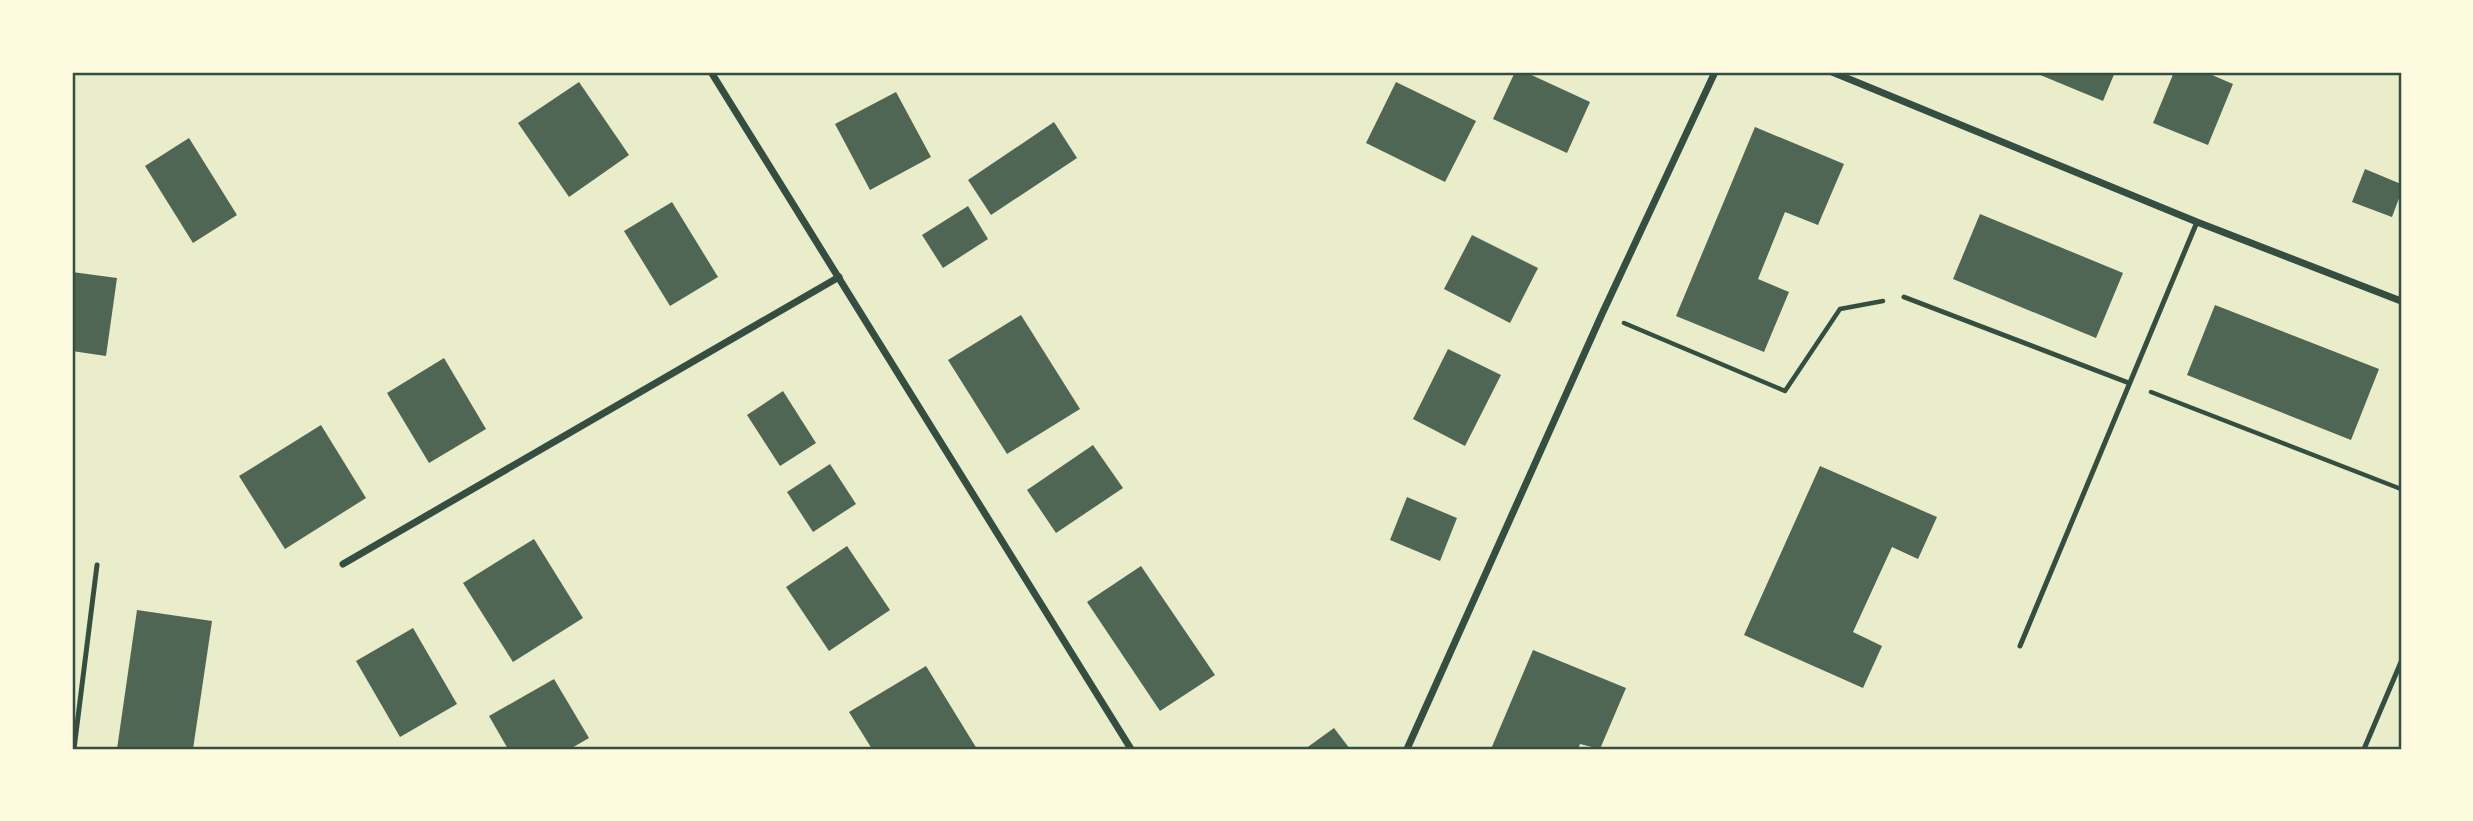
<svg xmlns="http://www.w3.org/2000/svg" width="2473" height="821" viewBox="0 0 2473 821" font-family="Ubuntu,sans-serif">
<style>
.building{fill:#4f6655}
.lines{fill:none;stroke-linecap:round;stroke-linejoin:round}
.path{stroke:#344e41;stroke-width:4.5}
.service{stroke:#344e41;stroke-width:5}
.minor{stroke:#344e41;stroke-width:7}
.neatline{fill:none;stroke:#344e41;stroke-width:2.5}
</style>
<rect width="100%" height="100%" fill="#e9edc9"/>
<!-- building -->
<g class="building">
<path d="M1515 72H1525L1590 102 1567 153 1493 119Z"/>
<path d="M2033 72H2115L2103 101Z"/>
<path d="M2174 72H2205L2233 84 2208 145 2153 123Z"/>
<path d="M579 82 629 155 569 197 518 123Z"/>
<path d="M1396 82 1476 121 1445 182 1366 143Z"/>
<path d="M896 92 931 157 870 190 835 124Z"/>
<path d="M1054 122 1077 158 991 215 968 180Z"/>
<path d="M1755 127 1844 164 1818 225 1785 212 1758 279 1789 292 1764 352 1676 316Z"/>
<path d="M189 138 237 215 193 243 145 166Z"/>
<path d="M2365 169 2401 184V193L2392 217 2352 202Z"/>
<path d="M672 202 718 277 670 306 624 231Z"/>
<path d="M968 206 988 239 943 268 922 235Z"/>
<path d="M1980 214 2123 273 2096 338 1953 279Z"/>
<path d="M1472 235 1538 268 1510 323 1444 289Z"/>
<path d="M72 272 117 278 106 356 72 351Z"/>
<path d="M2215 305 2379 369 2351 440 2187 375Z"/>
<path d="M1021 315 1080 409 1007 454 948 360Z"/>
<path d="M1448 349 1501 375 1465 446 1413 419Z"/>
<path d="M444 358 486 429 429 463 387 393Z"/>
<path d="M783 391 816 443 780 466 747 415Z"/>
<path d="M321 425 366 498 285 549 239 476Z"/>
<path d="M1093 445 1123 488 1056 533 1027 490Z"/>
<path d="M830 464 856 504 813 532 787 492Z"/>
<path d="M1820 466 1937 517 1918 559 1892 547 1853 632 1882 646 1863 688 1744 635Z"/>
<path d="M1407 497 1457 518 1440 561 1390 540Z"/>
<path d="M534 539 583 618 513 662 463 583Z"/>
<path d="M847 546 890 610 829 651 786 587Z"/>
<path d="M1141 566 1215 675 1160 711 1087 602Z"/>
<path d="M137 610 212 621 193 749H117Z"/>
<path d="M413 628 457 704 400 737 356 661Z"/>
<path d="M1533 650 1626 688 1600 749 1580 744 1578 749H1491Z"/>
<path d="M926 666 977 749H872L849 712Z"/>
<path d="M554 679 589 738 570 749H508L489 716Z"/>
<path d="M1334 728 1350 749H1305Z"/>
</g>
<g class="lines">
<!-- path -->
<g class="path">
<path d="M1624 323 1785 391 1840 309 1883 301"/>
<path d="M2151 392 2401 489"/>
</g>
<!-- service -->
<g class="service">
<path d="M1904 297 2129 383"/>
<path d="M2020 646 2197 222"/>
<path d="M74 749 97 565"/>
<path d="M2364 749 2401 662"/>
</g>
<!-- minor -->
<g class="minor">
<path d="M711 72 1131 749"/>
<path d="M1832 72 2197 222 2401 301"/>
<path d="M343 564 839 277"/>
<path d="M1407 749 1602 314 1715 72"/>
</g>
</g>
<!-- border -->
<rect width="2473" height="821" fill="none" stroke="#fefae0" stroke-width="147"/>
<rect x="74" y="74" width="2326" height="674" class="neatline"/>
</svg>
